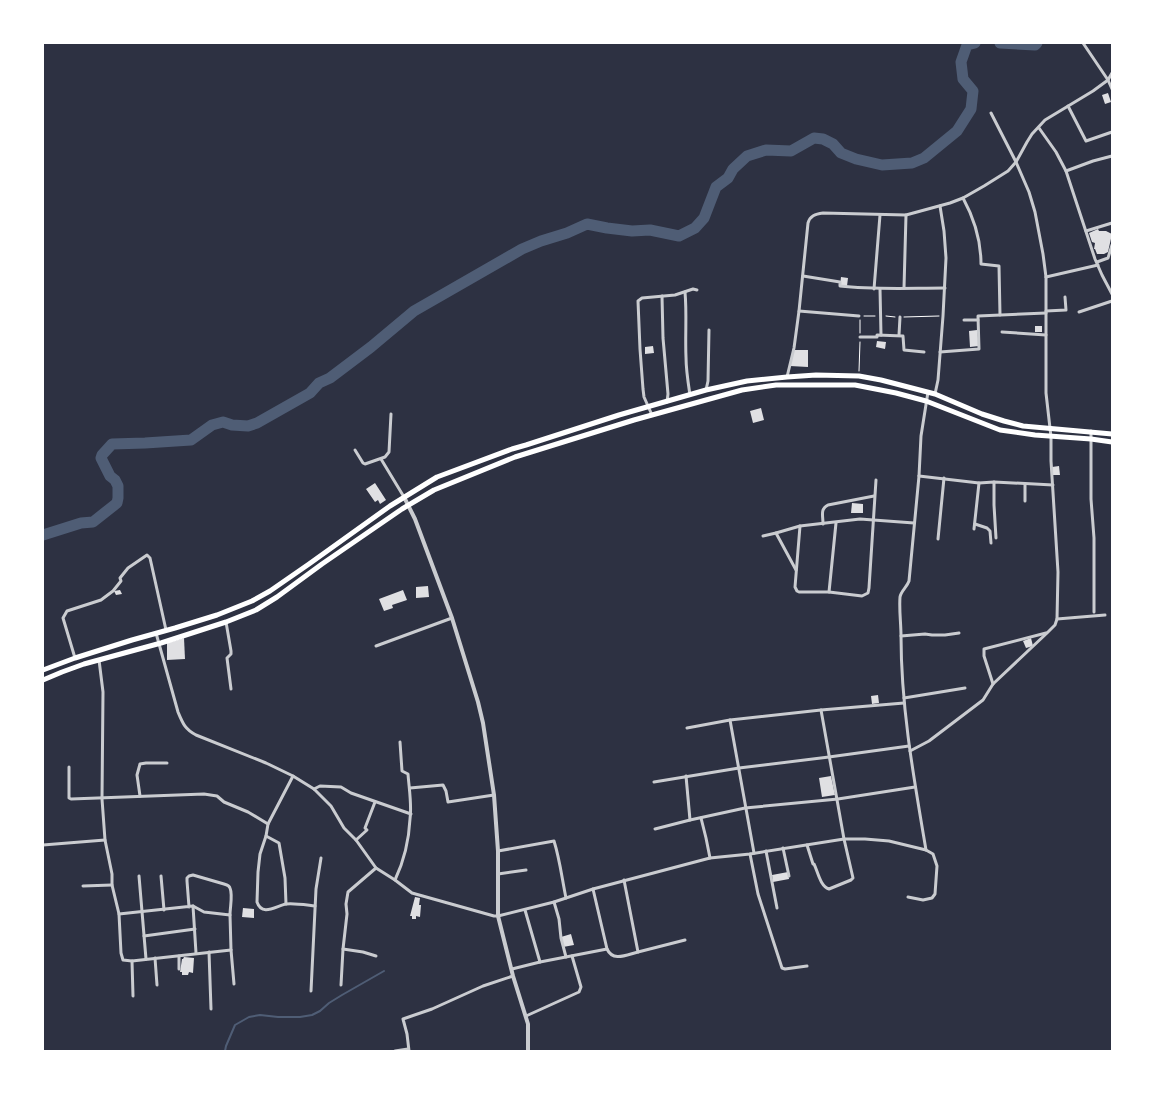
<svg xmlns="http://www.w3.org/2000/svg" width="1155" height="1094" viewBox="0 0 1155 1094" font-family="Overpass,sans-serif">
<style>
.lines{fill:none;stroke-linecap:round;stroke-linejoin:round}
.stream{stroke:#4f5d75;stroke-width:2}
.river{stroke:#4f5d75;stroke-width:11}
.building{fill:#e0e0e3}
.path{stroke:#fff;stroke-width:1}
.minor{stroke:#caccd0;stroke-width:3}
.tertiary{stroke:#caccd0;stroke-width:4}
.primary{stroke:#fff;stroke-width:5}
</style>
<rect width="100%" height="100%" fill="#2d3142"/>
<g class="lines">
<!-- stream -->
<path class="stream" d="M225 1051 226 1046 235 1025 249 1017 260 1015 278 1017H300L312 1015 320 1011 329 1003 342 995 384 971"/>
<!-- river -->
<g class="river">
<path d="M1000 43 1035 45 1037 43"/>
<path d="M43 535 81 523 93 522 117 503 118 498V486L115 480 110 476 101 458 102 455 112 444 145 443 191 440 212 425 223 422 232 425 248 426 257 423 310 393 319 383 330 378 371 347 414 311 522 249 541 241 567 233 587 224 607 228 632 231 650 230 679 236 695 228 704 218 716 187 728 178 733 169 747 156 766 150 791 151 814 138 823 139 833 144 841 153 856 159 882 165 912 163 924 158 957 131 971 109 973 91 963 79 961 62 967 45 975 43"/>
</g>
</g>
<!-- building -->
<g class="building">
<path d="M1108 93 1111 102 1105 104 1102 95Z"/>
<path d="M1098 229 1099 231H1106L1112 234 1108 252 1104 254H1097L1095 249H1094L1095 243 1092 242 1089 233Z"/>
<path d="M841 277 848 278 847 286H840Z"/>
<rect x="1035" y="326" width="7" height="6"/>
<path d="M977 330 979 346 970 347 969 331Z"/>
<path d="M877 341 886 342 885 349 876 347Z"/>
<path d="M653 346 654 353 645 354V347Z"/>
<path d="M794 350H808V367L790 366Z"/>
<path d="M761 408 764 420 753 423 750 411Z"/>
<path d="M1059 466 1060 475H1053L1052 467Z"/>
<path d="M375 483 386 500 380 504 378 500 375 502 366 489Z"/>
<path d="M852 503 863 504V513H851Z"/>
<path d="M428 586 429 597 416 598V587Z"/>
<path d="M120 590 122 594 116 595 114 591Z"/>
<path d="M403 590 407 600 392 605 393 608 384 611 379 599Z"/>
<path d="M184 638 185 659 167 660V643Z"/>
<path d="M1031 638 1033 646 1026 648 1023 641Z"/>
<path d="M878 695 879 703 872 704 871 696Z"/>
<path d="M831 776 835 795 822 797 819 778Z"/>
<path d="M788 872 789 879 773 882 772 875Z"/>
<path d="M415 897 420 898 419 905H421L420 917 416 916V919H412V916H410Z"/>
<path d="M243 908 254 909V918L242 917Z"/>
<path d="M571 934 574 945 563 947 561 937Z"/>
<path d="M184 957 194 958 193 973 189 972 188 975H182V972H180L182 959H183Z"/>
</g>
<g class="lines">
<!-- path -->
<g class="path">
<path d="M864 316H875"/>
<path d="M886 316 895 317"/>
<path d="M904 317 939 316"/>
<path d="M860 320V333"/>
<path d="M859 371 860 342"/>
</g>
<!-- minor -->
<g class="minor">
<path d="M1083 43 1108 80 1112 89"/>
<path d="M1068 106 1086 141 1112 132"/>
<path d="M1039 128 1056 152 1066 171 1095 259 1102 275 1112 294"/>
<path d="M1066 171 1093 161 1112 156"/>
<path d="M963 198C975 220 981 240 981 264L999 266 1000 315"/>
<path d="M1086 231 1112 223"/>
<path d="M1097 262 1108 258 1112 245"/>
<path d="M803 276 840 282V286C874 290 910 288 945 288"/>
<path d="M1046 277 1098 265"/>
<path d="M904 288 906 215"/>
<path d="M874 289 880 215"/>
<path d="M880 289 881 335"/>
<path d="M685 292C687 314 685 335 686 357 686 370 688 382 690 395"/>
<path d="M662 296 663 338 668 394 667 402"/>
<path d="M799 311 859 316"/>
<path d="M1046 311 1066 310 1065 297"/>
<path d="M1079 312 1112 301"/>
<path d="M964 320H978"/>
<path d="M1002 332 1046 335"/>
<path d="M899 335 900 317"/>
<path d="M860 337H877V335L903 336 904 350 924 352"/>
<path d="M940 352 979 349 978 316 1046 313"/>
<path d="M787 377 794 348 799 311 808 223C810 216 815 214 823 213L906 215 950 203 963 198 984 186 1008 171 1016 162 1027 142 1032 134 1045 120 1093 91 1108 80 1112 73"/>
<path d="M706 390 708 381 709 330"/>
<path d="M935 394 938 380 943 316 946 258 944 231 940 206"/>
<path d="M652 415 644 397 643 389 640 349 638 301 642 298 675 295 693 289 697 290"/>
<path d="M1091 431V499L1094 538V612"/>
<path d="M355 450 363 463 365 464 385 457 389 452 391 414"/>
<path d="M381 459 404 497"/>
<path d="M919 476 979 483 994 482 1053 485"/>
<path d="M994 482V505L996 538"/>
<path d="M1025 501V484"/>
<path d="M823 524C823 515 820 509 828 505L874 496"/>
<path d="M975 524 987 528 990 531 991 543"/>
<path d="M800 526 795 587 797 591 799 592H829L862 596 868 593 869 588 876 480"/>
<path d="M974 529 979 483"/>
<path d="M763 536 776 533"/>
<path d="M938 539 944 478"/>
<path d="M796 570 776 533 800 526 860 519 914 523"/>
<path d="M829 592 836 523"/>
<path d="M1057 619 1105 615"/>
<path d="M226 622 231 651V654L227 658 231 689"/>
<path d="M156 633 178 712C183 724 185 729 196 735L266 763 293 776 314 789 331 806 344 828 356 840 376 868 395 880 412 893 494 916H498L554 902 593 889 710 858 750 854 844 839H865L889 841 926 850 933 854 937 866 935 894 932 898 923 900 908 897"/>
<path d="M901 636 925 634 932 635H945L959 633"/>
<path d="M376 646 452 618"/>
<path d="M75 658 63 618 67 611 101 600 113 591 121 581 120 578 128 568 147 555 150 558 166 630"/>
<path d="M99 660 103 692 102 799 105 840 112 874V885L119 914 121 953 123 960 132 961 231 950"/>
<path d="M993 684 984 656V649L1046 633"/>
<path d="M904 698 965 688"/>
<path d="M730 720 754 853"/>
<path d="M687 728 730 720 821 710 904 703"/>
<path d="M910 751 929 741 983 700 993 684 1047 633 1055 625 1057 619 1058 572 1051 461V437L1046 393V277L1043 254 1035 212 1029 192 1016 162 991 113"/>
<path d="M69 767V798L71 799 204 794 217 796 224 802 248 812 268 824"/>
<path d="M293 776 268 824 266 836 260 854 258 872 257 902C262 917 276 906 286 904 294 903 306 905 315 906"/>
<path d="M686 776 690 820"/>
<path d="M654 782 739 768 829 757 909 746"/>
<path d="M410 788 443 785 446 791 448 802 494 795"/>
<path d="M314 789 320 786 341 787 351 793 411 814"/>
<path d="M140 796 137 775 140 764 146 763H167"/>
<path d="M701 818 706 838 710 858"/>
<path d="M655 829 690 820 745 808 838 799 915 787"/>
<path d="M266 836 279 843 285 878 286 904"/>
<path d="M356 840 367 830 365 828 375 802"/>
<path d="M43 845 105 840"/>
<path d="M807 845 813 864H814C818 872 820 886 829 889L851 880 853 878 844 839 821 710"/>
<path d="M783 848 789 876"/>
<path d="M926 850C914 779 901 708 901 636 901 623 899 610 900 597 901 591 907 587 909 581L919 476 921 436 928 392"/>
<path d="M498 851 554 841C560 860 562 879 566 898"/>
<path d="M766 851 777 908"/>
<path d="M750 854 758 894 782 968 785 969 807 966"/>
<path d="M498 874 526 870"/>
<path d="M139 876 146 959"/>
<path d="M161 876 164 910"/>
<path d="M395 880C404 861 409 839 410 819 412 805 409 788 408 774L402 771 400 742"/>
<path d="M83 886 112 885"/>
<path d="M593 889 607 949C613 962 626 955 638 952L624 880"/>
<path d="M554 902 559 919 561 938 566 957"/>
<path d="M193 906 196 953"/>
<path d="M119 914 193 906 204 912 230 915C230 907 233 895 230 888 229 885 227 885 224 884L193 875 189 876 187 878V881L189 907"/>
<path d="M230 915 231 950 234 984"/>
<path d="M144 936 195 929"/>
<path d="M343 949 363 952 376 956"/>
<path d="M209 952 211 1009"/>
<path d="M638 952 685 940"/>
<path d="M155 958 157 985"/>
<path d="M132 961 133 996"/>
<path d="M540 962 607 949"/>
<path d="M179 969V956"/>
<path d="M512 969 540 962 525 910"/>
<path d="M341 985 343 949 347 914 346 904 348 892 376 868"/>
<path d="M311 991 316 889 321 858"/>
<path d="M526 1016 579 992 581 987 572 956"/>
<path d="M395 1051 408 1049"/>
<path d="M409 1051 407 1034 403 1019 432 1009 483 986 513 976"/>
</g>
<!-- tertiary -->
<path class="tertiary" d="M404 497 415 519 452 618 478 702 483 723 494 795 498 851V916L513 976 528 1024V1051"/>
<!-- primary -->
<g class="primary">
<path d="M43 670 75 658 132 640 175 628 217 615 252 601 270 591 309 564 390 506 437 477 512 449 526 445 619 415 706 390 747 381 787 377 816 375 859 376 881 380 935 394 982 414 1004 421 1023 426 1112 434"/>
<path d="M43 680 62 672 84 664 161 643 226 622 256 610 277 597 322 564 402 509 434 490 515 457 634 420 742 390 776 385H855L896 393 926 401 1000 430 1035 435 1091 439 1112 442"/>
</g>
</g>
<!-- border -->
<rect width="1155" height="1094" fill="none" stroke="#ffffff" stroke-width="88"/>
</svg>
